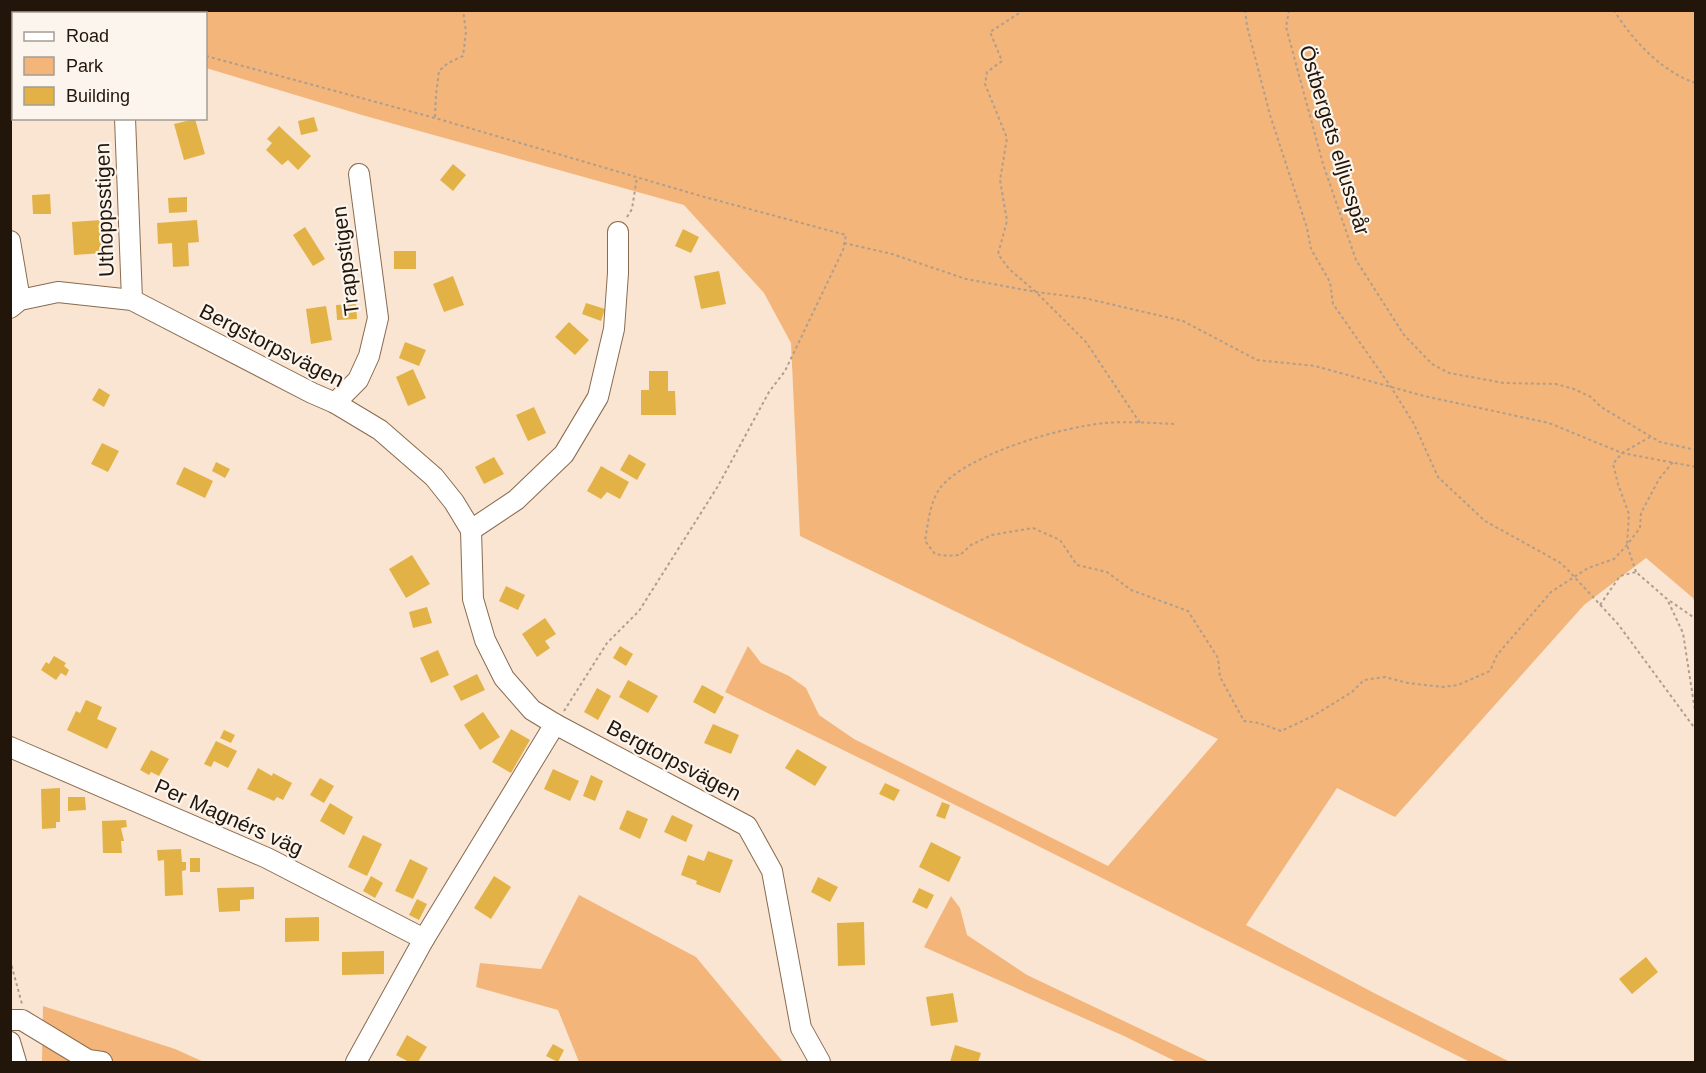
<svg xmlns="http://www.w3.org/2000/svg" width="1706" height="1073" viewBox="0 0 1706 1073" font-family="Arial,sans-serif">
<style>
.green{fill:#f3b579}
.building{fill:#e2b247}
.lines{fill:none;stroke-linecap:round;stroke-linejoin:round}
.minor-casing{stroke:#8a6b4e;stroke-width:22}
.path{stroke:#b09e8d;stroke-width:2;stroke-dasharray:3 3;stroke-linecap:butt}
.minor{stroke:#fff;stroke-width:20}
.labels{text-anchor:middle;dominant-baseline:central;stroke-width:4.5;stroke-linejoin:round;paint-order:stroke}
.street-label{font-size:21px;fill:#22160a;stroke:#fcf5ee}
</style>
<rect width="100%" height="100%" fill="#fae5d2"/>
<!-- green -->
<g class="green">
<path d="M11 10 1695 11V603L1693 598 1646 558 1584 605 1395 817 1337 788 1246 925 1374 993 1510 1062H1470L992 823 725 692 748 646 761 663 789 676 806 688 819 715 854 739 1108 866 1218 739 800 536 791 343 764 293 684 205 362 115 206 68V14H14L13 23 11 22Z"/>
<path d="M579 895 696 957 783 1062H579L558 1010 476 987 480 963 541 969Z"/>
<path d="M951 896 960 908 967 935 1027 975 1210 1062H1177L1124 1036 924 947Z"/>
<path d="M43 1006 175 1049 204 1062H42Z"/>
</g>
<!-- building -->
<g class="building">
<path d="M314 117 318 131 301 135 298 121Z"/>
<path d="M195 119 205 154 184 160 174 124Z"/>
<path d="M279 126 311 156 298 170 288 160 282 165 266 150 272 143 267 139Z"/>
<path d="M453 164 466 175 453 191 440 180Z"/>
<path d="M50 194 51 214H33L32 195Z"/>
<path d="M187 197V212L169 213 168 198Z"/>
<path d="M101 220 103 253 74 255 72 222Z"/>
<path d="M197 220 199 242 188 243 189 266 173 267 172 243 158 244 157 223Z"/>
<path d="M305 227 325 259 313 266 293 235Z"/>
<path d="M683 229 699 237 691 253 675 246Z"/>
<rect x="394" y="251" width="22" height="18"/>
<path d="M719 271 726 304 701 309 694 276Z"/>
<path d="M453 276 464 305 444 312 433 284Z"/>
<path d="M586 303 605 309 601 321 582 314Z"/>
<path d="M356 304 357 319 337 320 336 305Z"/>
<path d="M326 306 332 340 311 344 306 309Z"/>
<path d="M569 322 589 340 575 355 555 337Z"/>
<path d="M405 342 426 350 419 366 399 358Z"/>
<path d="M413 369 426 398 408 406 396 377Z"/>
<path d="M649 371H668V391H675L676 415H641V390H649Z"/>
<path d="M99 388 110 395 104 407 92 400Z"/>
<path d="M534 407 546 433 528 441 516 415Z"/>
<path d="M102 443 119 451 108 472 91 464Z"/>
<path d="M629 454 646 464 637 480 620 470Z"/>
<path d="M494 457 504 474 484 484 475 467Z"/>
<path d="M216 462 230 469 225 478 212 471Z"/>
<path d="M601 466 629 482 620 499 607 492 601 499 587 491Z"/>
<path d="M184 467 213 481 205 498 176 484Z"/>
<path d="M412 555 430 584 406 598 389 569Z"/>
<path d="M506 586 525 595 518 610 499 601Z"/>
<path d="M427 607 432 623 413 628 409 612Z"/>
<path d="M545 618 556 634 545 641 550 648 537 657 522 634Z"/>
<path d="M620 646 633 654 626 666 613 658Z"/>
<path d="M438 650 449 675 431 683 420 658Z"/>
<path d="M54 656 66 663 64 666 69 670 66 676 61 673 56 680 41 670 46 662 49 664Z"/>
<path d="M477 674 485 690 461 701 453 686Z"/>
<path d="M628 680 658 696 648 713 619 697Z"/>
<path d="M702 685 724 697 715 714 693 702Z"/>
<path d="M597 688 611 696 598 720 584 712Z"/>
<path d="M86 700 102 707 97 719 117 728 107 749 67 730 76 711 80 713Z"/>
<path d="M483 712 500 737 480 750 464 725Z"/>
<path d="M713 724 739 735 731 754 704 743Z"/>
<path d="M511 729 530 740 511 773 492 762Z"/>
<path d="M224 730 235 735 231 743 220 738Z"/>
<path d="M216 741 237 751 228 768 214 761 211 767 204 764Z"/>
<path d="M797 749 827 767 815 786 785 768Z"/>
<path d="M151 750 169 759 159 776 151 772 149 775 140 770Z"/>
<path d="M258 768 272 776 273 773 292 783 283 800 277 797 274 801 247 789Z"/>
<path d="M553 769 579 781 570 801 544 789Z"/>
<path d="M591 775 603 781 595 801 583 796Z"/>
<path d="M320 778 334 786 324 803 310 795Z"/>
<path d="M885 783 900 790 894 801 879 794Z"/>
<path d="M60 788V822H56V828L42 829 41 789Z"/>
<path d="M68 797H85L86 810 68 811Z"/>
<path d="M942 802 950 805 945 819 936 816Z"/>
<path d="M330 803 353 817 344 835 320 821Z"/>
<path d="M627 810 648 819 640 839 619 829Z"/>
<path d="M672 815 693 825 686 842 664 832Z"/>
<path d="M126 820 127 827 121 828 124 841H121L122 853H103L102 821Z"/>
<path d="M363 835 382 844 367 876 348 867Z"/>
<path d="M931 842 961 857 949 882 919 867Z"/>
<path d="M181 849 182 862H186V870L182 871 183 895 165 896 164 860 158 861 157 850Z"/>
<path d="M708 851 733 860 720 893 696 884 697 881 681 875 688 855 704 861Z"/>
<rect x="190" y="858" width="10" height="14"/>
<path d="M410 859 428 868 413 899 395 891Z"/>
<path d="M371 876 383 883 375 898 363 891Z"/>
<path d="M494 876 511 887 491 919 474 908Z"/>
<path d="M818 877 838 887 830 902 811 892Z"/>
<path d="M254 887V899L240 900V911L219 912 217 888Z"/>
<path d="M919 888 934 895 927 909 912 902Z"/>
<path d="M417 899 427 904 419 920 409 915Z"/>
<path d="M319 917V941L285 942V918Z"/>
<path d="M864 922 865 965 838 966 837 923Z"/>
<path d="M384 951V974L342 975V952Z"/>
<path d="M1646 957 1658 972 1632 994 1619 979Z"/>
<path d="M953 993 958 1022 931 1026 926 997Z"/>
<path d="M407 1035 427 1047 418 1062H409L396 1055Z"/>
<path d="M553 1044 564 1050 558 1062 546 1056Z"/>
<path d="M955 1045 981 1053 978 1062H950Z"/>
</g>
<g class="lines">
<!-- minor casing -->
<g class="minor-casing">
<g id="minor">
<path d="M125 118 132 300"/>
<path d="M10 241 20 300"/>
<path d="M10 308 20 300 58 292 132 300 312 393 335 403 380 430 434 477 454 502 471 530"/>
<path d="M335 403 358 380 369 356 378 318 359 174"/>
<path d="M471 530 473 599 485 640 504 678 532 710 555 724 747 826 772 871 801 1028 820 1062"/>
<path d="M471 530 516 500 564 454 598 397 614 329 618 273V232"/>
<path d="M10 747 267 858 424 939"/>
<path d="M10 1020H22L88 1060 102 1062"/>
<path d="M10 1042 16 1062"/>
<path d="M356 1062 424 939 555 724"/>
</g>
</g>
<!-- path -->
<g class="path">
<path d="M21 10 34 14"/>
<path d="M1024 10 990 32 1002 61 987 72 985 84 1007 138 1000 180 1007 221 998 254 1009 269 1036 292 1086 342 1140 423"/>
<path d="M1245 10 1247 26 1270 115 1307 228 1311 249 1330 282 1333 304 1391 387 1414 424 1438 477 1485 521 1559 562 1567 569 1618 624 1696 730"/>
<path d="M1289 10 1286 27 1323 164 1356 260 1404 335 1432 364 1449 373 1504 383 1556 384 1574 389 1591 397 1601 407 1660 442 1696 450"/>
<path d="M1614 10C1631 39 1663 73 1696 83"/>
<path d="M206 56 435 118 701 196 846 235 843 250 785 371 769 392 718 486 639 611 607 643 564 711"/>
<path d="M435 117 436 95 439 71 448 63 463 56 466 32 463 10"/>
<path d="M627 217 632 209 637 177"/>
<path d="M844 243 892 254 966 279 1036 292 1084 298 1183 321 1257 360 1315 366 1424 396 1549 423 1622 453 1696 467"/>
<path d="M1174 424C1152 423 1128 421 1105 423 1062 427 967 454 940 488 930 502 928 523 925 541L935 554 948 556 960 555 971 545 992 535 1033 528 1060 540 1077 565 1107 572 1131 590 1188 611 1218 658 1220 677 1244 721 1259 723 1281 731 1313 716 1352 692 1364 680 1385 677 1408 683 1443 687 1458 685 1490 671 1497 655 1551 592 1588 568 1614 559 1627 545 1640 528 1641 513 1659 479 1673 462"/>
<path d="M1636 572 1627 545 1629 514 1618 484 1613 464 1622 453 1650 437"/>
<path d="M1670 601 1696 619"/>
<path d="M1600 605 1620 576 1636 572 1667 599 1683 633 1696 717"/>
<path d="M10 960 22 1004"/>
</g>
<!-- minor -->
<use href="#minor" class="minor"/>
</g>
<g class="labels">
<!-- street labels -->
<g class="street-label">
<text transform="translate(1335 140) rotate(73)">Östbergets elljusspår</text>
<text transform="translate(104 210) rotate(-92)">Uthoppsstigen</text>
<text transform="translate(345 261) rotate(-97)">Trappstigen</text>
<text transform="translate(272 345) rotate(27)">Bergstorpsvägen</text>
<text transform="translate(674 760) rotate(28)">Bergtorpsvägen</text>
<text transform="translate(229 817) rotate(24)">Per Magnérs väg</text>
</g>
</g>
<!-- border -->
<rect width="1706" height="1073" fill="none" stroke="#22160a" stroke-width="24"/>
<!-- legend -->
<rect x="12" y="12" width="195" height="108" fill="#fcf5ee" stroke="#a59c93" stroke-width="1.5"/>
<rect x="24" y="32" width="30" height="9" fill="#ffffff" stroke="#a59c93" stroke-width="1.5"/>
<text x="66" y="42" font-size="18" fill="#22160a">Road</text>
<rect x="24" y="57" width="30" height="18" fill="#f3b579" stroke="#a59c93" stroke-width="1.5"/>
<text x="66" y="72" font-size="18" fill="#22160a">Park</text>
<rect x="24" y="87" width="30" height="18" fill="#e2b247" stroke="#a59c93" stroke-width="1.5"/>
<text x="66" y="102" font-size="18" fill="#22160a">Building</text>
</svg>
